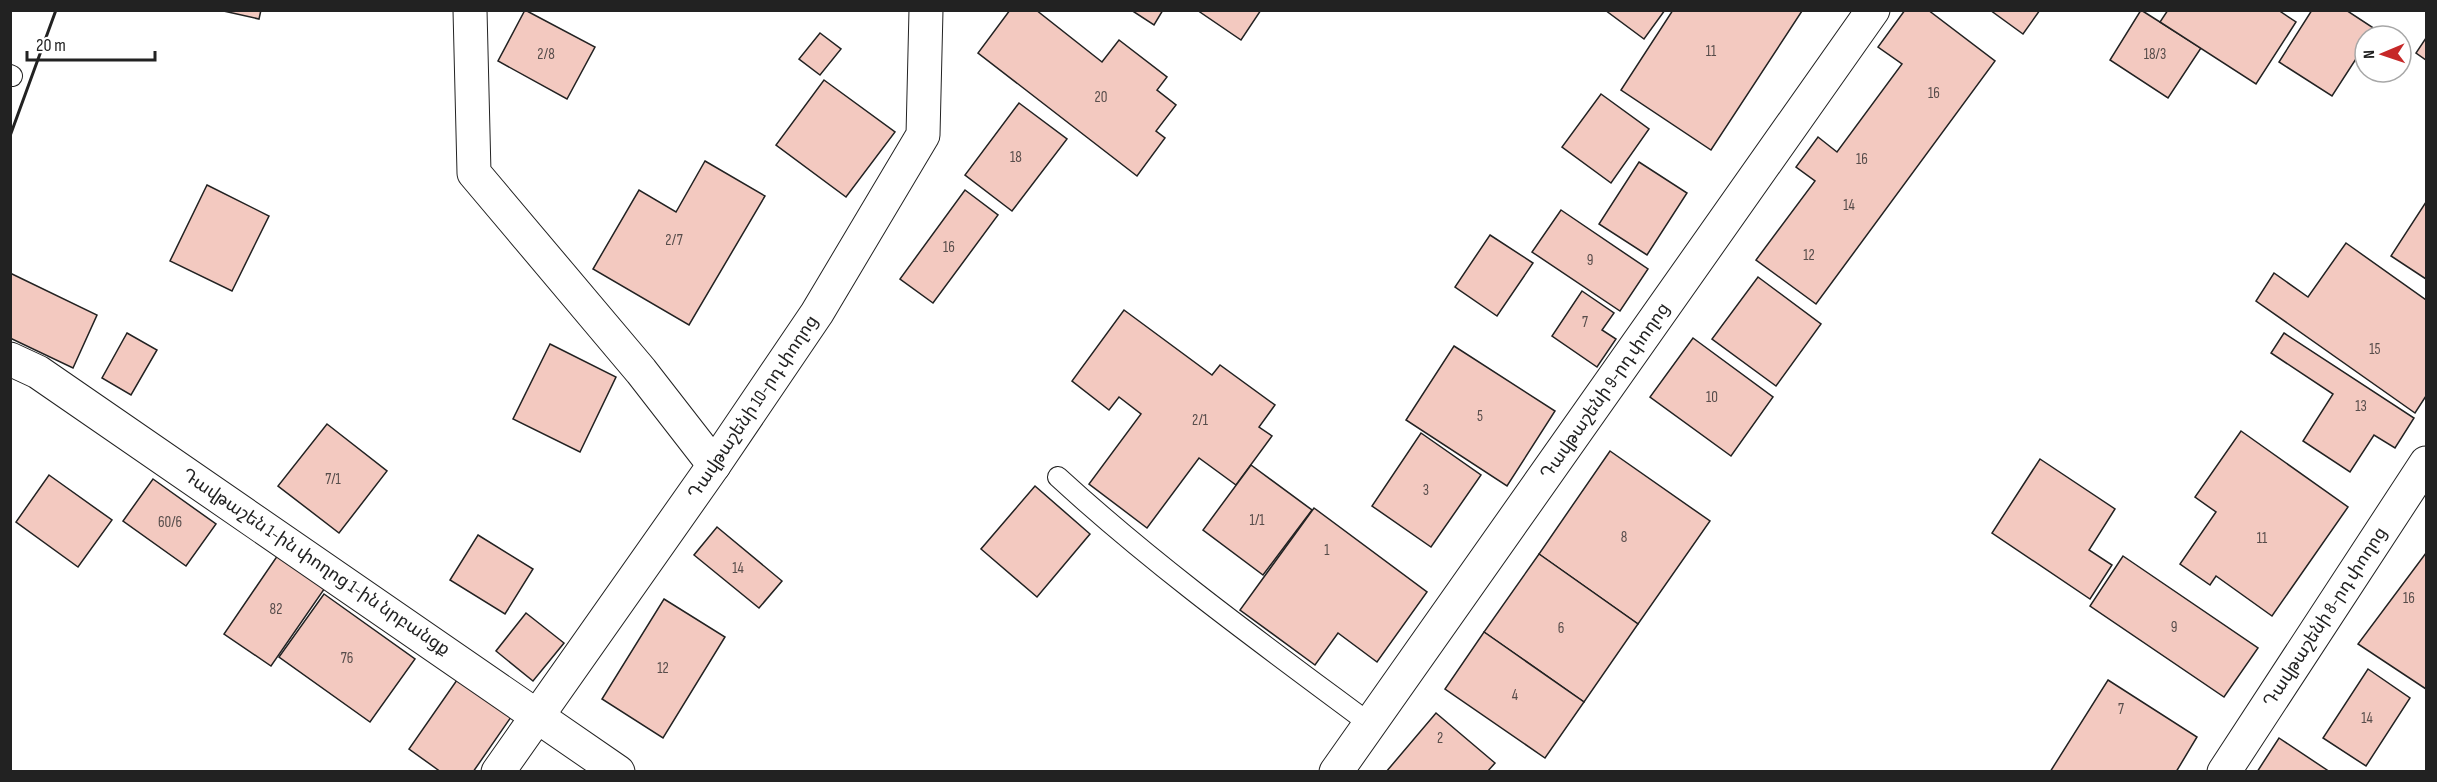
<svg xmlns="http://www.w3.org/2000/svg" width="2437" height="782" viewBox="0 0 2437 782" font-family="'Sofia Sans Condensed','Noto Sans Armenian',sans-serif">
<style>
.building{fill:#f3c9c0;stroke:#222;stroke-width:1.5}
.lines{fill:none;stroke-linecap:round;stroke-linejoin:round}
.lane-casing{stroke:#222;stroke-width:22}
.street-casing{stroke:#222;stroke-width:35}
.lane{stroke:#fff;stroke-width:20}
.street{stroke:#fff;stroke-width:33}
.wall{stroke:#222;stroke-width:3}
.labels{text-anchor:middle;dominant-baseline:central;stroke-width:4.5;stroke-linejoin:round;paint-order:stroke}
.number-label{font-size:15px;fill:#564c4a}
.street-label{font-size:18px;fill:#222;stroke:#fff}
</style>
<rect width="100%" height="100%" fill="#fff"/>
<!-- building -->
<g class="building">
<path d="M219 10H261L259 19Z"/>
<path d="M525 10 595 47 567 99 498 61Z"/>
<path d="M1010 10H1036L1102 62 1119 40 1167 77 1157 90 1176 105 1156 131 1165 138 1137 176 978 53Z"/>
<path d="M1131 10H1163L1154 25Z"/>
<path d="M1197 10H1261L1241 40Z"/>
<path d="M1605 10H1665L1644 39Z"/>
<path d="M1673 10 1802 11 1711 150 1621 90Z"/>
<path d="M1905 10H1928L1995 61 1816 304 1756 260 1815 181 1796 167 1818 137 1837 152 1902 64 1878 47Z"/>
<path d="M1990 10H2040L2023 34Z"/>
<path d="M2141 10 2201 48 2168 98 2110 60Z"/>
<path d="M2168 10H2278L2296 22 2256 84 2160 22Z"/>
<path d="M2312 10H2346L2375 29 2371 36H2365V45L2332 96 2279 62Z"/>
<path d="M820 33 841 49 820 75 799 59Z"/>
<path d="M2426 38V60L2416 53Z"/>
<path d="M824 80 895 132 846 197 776 145Z"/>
<path d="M1601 94 1649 129 1611 183 1562 147Z"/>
<path d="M1019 103 1067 139 1012 211 965 175Z"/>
<path d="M705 161 765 196 689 325 593 269 639 190 676 212Z"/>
<path d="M1639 162 1687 193 1647 255 1599 224Z"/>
<path d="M207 185 269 216 232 291 170 261Z"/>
<path d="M965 190 998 215 933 303 900 279Z"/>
<path d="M2426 202V279L2391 256Z"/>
<path d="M1561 210 1648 269 1620 311 1532 252Z"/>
<path d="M1490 235 1533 263 1497 316 1455 287Z"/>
<path d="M2346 243 2426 300V396L2415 413 2256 301 2274 273 2308 297Z"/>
<path d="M10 273 97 315 73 368 10 338Z"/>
<path d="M1758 277 1821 324 1776 386 1712 339Z"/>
<path d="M1582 291 1614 313 1602 330 1616 339 1597 367 1552 336Z"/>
<path d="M1124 310 1212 375 1220 365 1275 405 1259 427 1272 436 1236 485 1199 458 1147 528 1089 484 1141 414 1119 397 1109 410 1072 381Z"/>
<path d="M127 333 157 350 131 395 102 378Z"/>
<path d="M2284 333 2414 418 2395 448 2374 435 2350 472 2303 441 2333 394 2271 353Z"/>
<path d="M1693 338 1773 397 1731 456 1650 397Z"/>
<path d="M550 344 616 377 580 452 513 419Z"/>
<path d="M1454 346 1555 411 1507 486 1406 420Z"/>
<path d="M327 424 387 471 339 533 278 486Z"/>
<path d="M2241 431 2348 507 2272 616 2216 576 2210 585 2180 564 2216 512 2195 497Z"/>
<path d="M1421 433 1481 475 1431 547 1372 506Z"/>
<path d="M1610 451 1710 521 1638 624 1539 554Z"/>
<path d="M2040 459 2115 509 2089 550 2112 565 2090 599 1992 533Z"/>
<path d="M1251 465 1312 510 1263 575 1203 530Z"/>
<path d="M49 475 112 520 78 567 16 522Z"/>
<path d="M153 479 216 524 186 566 123 521Z"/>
<path d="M1035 486 1090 534 1037 597 981 549Z"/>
<path d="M1314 508 1427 592 1377 662 1338 633 1315 665 1240 610Z"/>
<path d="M717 527 782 581 759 608 694 555Z"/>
<path d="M478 535 533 569 505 614 450 580Z"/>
<path d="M280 552 327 585 271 666 224 634Z"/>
<path d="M2426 553V689L2358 644Z"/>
<path d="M1539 554 1638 624 1584 702 1484 632Z"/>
<path d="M2123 556 2258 648 2224 697 2090 606Z"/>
<path d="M324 594 415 659 370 722 279 657Z"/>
<path d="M664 599 725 637 663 738 602 699Z"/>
<path d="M526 613 564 643 533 681 496 651Z"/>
<path d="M1484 632 1584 702 1545 758 1445 689Z"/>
<path d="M2368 669 2410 698 2366 766 2323 738Z"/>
<path d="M457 680 511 717 473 772H441L409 749Z"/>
<path d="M2108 680 2197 737 2176 772H2050Z"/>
<path d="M1436 713 1495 763 1487 772H1386Z"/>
<path d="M2279 738 2330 772H2257Z"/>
</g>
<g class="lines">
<!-- lane casing -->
<g class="lane-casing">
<g id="lane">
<path d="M10 75 12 76"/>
<path d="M1058 477C1156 567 1264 645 1370 724"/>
</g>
</g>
<!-- street casing -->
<g class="street-casing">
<g id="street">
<path d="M470 10 474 173 641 371 714 465"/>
<path d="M10 359 38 372 618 772"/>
<path d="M498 772 714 465 817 313 923 135 926 10"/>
<path d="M1336 772 1873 10"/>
<path d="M2224 772 2426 463"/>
</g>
</g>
<!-- lane -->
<use href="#lane" class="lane"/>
<!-- street -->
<use href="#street" class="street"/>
<!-- wall -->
<path class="wall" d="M10 136 56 10"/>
</g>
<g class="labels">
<!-- number labels -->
<g class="number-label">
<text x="1711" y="51">11</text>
<text x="546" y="54">2/8</text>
<text x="2155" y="54">18/3</text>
<text x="1934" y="93">16</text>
<text x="1101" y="97">20</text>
<text x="1016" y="157">18</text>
<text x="1862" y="159">16</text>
<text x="1849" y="205">14</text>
<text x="674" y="240">2/7</text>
<text x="949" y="247">16</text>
<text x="1809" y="255">12</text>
<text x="1590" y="260">9</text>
<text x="1585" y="322">7</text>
<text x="2375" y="349">15</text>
<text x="1712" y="397">10</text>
<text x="2361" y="406">13</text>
<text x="1480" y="416">5</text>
<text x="1200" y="420">2/1</text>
<text x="333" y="479">7/1</text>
<text x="1426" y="490">3</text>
<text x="1257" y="520">1/1</text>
<text x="170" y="522">60/6</text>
<text x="1624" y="537">8</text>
<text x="2262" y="538">11</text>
<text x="1327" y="550">1</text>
<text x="738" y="568">14</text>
<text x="2409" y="598">16</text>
<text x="276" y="609">82</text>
<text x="2174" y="627">9</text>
<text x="1561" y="628">6</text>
<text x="347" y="658">76</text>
<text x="663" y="668">12</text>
<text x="1515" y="695">4</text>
<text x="2121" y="709">7</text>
<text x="2367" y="718">14</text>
<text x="1440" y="738">2</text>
</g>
<!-- street labels -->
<g class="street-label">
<text transform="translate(1605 391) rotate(-55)">Դավթաշենի 9-րդ փողոց</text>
<text transform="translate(753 407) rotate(-56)">Դավթաշենի 10-րդ փողոց</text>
<text transform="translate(316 562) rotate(34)">Դավթաշեն 1-ին փողոց 1-ին նրբանցք</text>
<text transform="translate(2325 617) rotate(-57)">Դավթաշենի 8-րդ փողոց</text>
</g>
</g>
<!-- border -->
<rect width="2437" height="782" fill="none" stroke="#222222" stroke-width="24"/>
<!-- north arrow -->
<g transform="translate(2383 54) rotate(268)"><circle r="28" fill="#ffffff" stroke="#a7a7a7" stroke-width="1.5"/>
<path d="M0-4.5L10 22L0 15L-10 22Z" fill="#c62828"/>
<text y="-9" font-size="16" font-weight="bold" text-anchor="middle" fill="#222222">N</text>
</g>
<!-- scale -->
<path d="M27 51v9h128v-9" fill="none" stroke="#222222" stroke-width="3"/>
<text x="36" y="51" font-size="18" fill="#222222" stroke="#ffffff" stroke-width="4.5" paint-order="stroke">20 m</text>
</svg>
